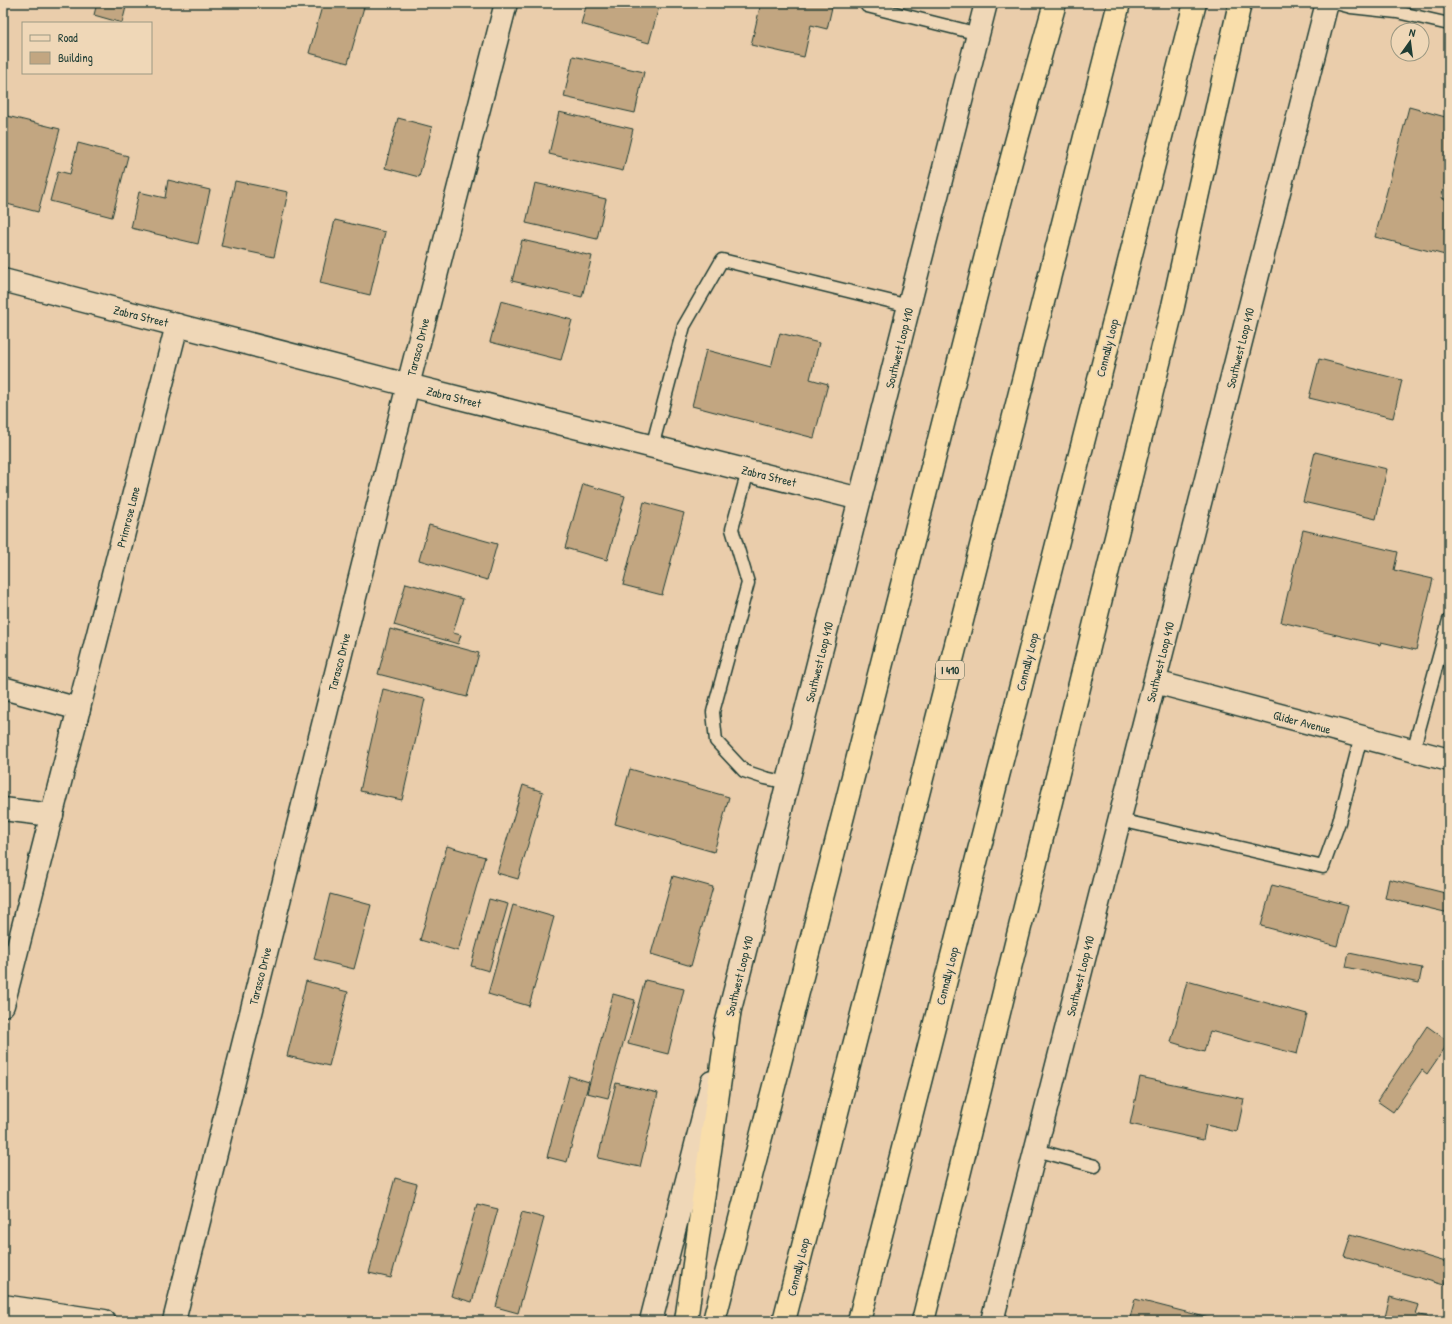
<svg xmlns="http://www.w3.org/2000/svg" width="1452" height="1324" viewBox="0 0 1452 1324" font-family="'Patrick Hand',sans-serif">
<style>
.building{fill:#c2a681;stroke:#1f3d34}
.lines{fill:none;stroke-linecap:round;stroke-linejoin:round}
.service-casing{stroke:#1f3d34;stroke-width:15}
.minor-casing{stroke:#1f3d34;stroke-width:25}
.secondary-casing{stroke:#1f3d34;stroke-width:25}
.motorway-casing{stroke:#1f3d34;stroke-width:25}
.service{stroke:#efd7b7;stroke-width:12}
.minor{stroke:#efd7b7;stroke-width:22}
.secondary{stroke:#efd7b7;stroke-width:22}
.motorway{stroke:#f9deab;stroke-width:22}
.labels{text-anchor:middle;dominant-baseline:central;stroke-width:3.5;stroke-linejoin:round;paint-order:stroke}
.shield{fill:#efd7b7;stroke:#5d6b5b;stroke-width:1}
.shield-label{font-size:11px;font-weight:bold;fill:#1f3d34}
.street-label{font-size:12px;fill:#1f3d34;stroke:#efd7b7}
</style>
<rect width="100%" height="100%" fill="#eacdab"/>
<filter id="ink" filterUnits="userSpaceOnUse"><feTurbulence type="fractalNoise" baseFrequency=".025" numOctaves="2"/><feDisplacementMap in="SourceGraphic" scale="8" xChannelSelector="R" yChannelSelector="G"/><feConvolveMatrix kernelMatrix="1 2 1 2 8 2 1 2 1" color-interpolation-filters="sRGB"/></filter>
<g filter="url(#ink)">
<!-- building -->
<g class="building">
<path d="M97 3H127L122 23 94 15Z"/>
<path d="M323 3H348L364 7 348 63 309 53Z"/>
<path d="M587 3H660L649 43 581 24Z"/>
<path d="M761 3H833L827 29 811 25 804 57 751 45Z"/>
<path d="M573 56 644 72 635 113 564 97Z"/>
<path d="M1409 107 1449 118V169L1441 198 1449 200V256L1375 237Z"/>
<path d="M559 112 633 129 623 171 549 154Z"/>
<path d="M3 115 60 129 38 212 3 203Z"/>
<path d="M398 118 432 127 419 177 385 168Z"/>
<path d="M78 143 128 156 112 217 50 201 58 171 70 174Z"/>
<path d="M168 180 210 190 198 244 131 228 139 192 165 198Z"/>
<path d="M235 181 288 192 274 257 221 246Z"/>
<path d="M535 183 606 199 597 239 526 223Z"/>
<path d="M335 220 385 232 370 295 320 283Z"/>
<path d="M522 240 592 256 582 297 512 281Z"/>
<path d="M501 301 572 320 561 360 490 342Z"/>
<path d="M780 333 819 343 810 379 828 384 814 438 692 406 706 350 771 367Z"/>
<path d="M1319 359 1402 380 1393 418 1309 398Z"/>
<path d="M1315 452 1387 469 1376 519 1303 502Z"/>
<path d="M583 484 625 496 607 560 565 548Z"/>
<path d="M644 502 684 513 662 595 623 585Z"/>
<path d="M429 525 497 544 487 580 419 560Z"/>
<path d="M1303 530 1398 552 1394 570 1433 579 1416 650 1381 642 1380 645 1281 622Z"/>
<path d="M406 583 463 599 453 633 461 635 458 644 394 625Z"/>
<path d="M390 629 479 653 467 697 378 674Z"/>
<path d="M383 689 425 699 402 800 360 791Z"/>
<path d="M630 769 729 797 714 852 615 824Z"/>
<path d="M523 785 543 792 518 879 497 873Z"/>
<path d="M447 846 485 857 458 951 420 940Z"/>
<path d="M673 876 713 887 691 966 651 954Z"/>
<path d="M1389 879 1449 894V913L1385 898Z"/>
<path d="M1272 885 1348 905 1337 946 1261 926Z"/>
<path d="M330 894 371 905 354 969 314 959Z"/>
<path d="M489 899 508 904 489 971 471 966Z"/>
<path d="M513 905 554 917 529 1006 488 994Z"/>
<path d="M1349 953 1422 968 1419 983 1346 967Z"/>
<path d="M645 980 684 989 668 1054 628 1044Z"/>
<path d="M306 981 348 992 329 1066 287 1056Z"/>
<path d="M1187 981 1307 1014 1297 1054 1210 1031 1204 1052 1171 1042Z"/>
<path d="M613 994 635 1000 608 1098 587 1093Z"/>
<path d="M1427 1026 1449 1042 1427 1074 1422 1070 1393 1112 1377 1101Z"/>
<path d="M569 1076 589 1082 567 1162 547 1157Z"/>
<path d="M1140 1077 1244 1099 1237 1132 1206 1125 1203 1140 1130 1124Z"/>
<path d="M616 1083 658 1093 640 1167 598 1158Z"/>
<path d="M395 1178 417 1184 391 1278 369 1273Z"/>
<path d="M477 1204 498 1209 472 1302 451 1296Z"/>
<path d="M522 1212 544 1218 518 1313 496 1307Z"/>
<path d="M1351 1234 1449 1263V1269L1444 1285 1344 1256Z"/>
<path d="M1390 1297 1419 1305 1416 1314 1435 1319 1434 1321H1384Z"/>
<path d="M1135 1299 1217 1320V1321H1129Z"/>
</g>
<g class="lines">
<!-- service casing -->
<g class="service-casing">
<g id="service">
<path d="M1336 3 1351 7 1397 12 1449 24"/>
<path d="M867 6 979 34"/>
<path d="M652 447 684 326 722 260 909 306"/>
<path d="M748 471 732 529 748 583 713 712 716 741 744 771 765 778 788 783"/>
<path d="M1413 751 1449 620"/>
<path d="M1120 820 1323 867 1339 822 1361 737"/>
<path d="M1036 1150 1095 1166"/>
</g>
</g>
<!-- minor casing -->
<g class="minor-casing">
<g id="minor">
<path d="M3 280 408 385 860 499"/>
<path d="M1155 682 1449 760"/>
<path d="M3 688 79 709"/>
<path d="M3 809 52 815"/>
<path d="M3 1005 177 325"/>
<path d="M3 1306 104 1321"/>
<path d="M174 1321 408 385 506 3"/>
</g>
</g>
<!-- secondary casing -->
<g class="secondary-casing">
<g id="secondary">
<path d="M724 1033 986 3"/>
<path d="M651 1321 712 1082"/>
<path d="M992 1321 1327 3"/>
</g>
</g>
<!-- motorway casing -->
<g class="motorway-casing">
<g id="motorway">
<path d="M686 1321 729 1015"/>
<path d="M714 1321 991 236 1018 135 1055 3"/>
<path d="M784 1321 1119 3"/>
<path d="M859 1321 1195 3"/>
<path d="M923 1321 1173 306 1240 3"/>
</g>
</g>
<!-- service -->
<use href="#service" class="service"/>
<!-- minor -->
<use href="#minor" class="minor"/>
<!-- secondary -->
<use href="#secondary" class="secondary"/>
<!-- motorway -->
<use href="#motorway" class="motorway"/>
</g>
</g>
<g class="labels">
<!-- shield labels -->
<rect class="shield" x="936" y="661" width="28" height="18" rx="3"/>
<g class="shield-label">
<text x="950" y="670">I 410</text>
</g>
<!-- street labels -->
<g class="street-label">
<text transform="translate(141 316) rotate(14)">Zabra Street</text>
<text transform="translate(418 347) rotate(-76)">Tarasco Drive</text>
<text transform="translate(899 348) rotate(-76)">Southwest Loop 410</text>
<text transform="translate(1107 348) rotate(-76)">Connally Loop</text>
<text transform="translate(1240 348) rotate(-76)">Southwest Loop 410</text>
<text transform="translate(454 397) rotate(14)">Zabra Street</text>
<text transform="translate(769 476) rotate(14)">Zabra Street</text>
<text transform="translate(128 517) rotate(-76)">Primrose Lane</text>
<text transform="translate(339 662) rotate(-76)">Tarasco Drive</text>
<text transform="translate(819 662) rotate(-76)">Southwest Loop 410</text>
<text transform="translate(1027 662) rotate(-76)">Connally Loop</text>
<text transform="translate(1160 662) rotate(-76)">Southwest Loop 410</text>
<text transform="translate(1302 722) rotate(15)">Glider Avenue</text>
<text transform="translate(260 976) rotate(-76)">Tarasco Drive</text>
<text transform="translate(739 976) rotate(-76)">Southwest Loop 410</text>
<text transform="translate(947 976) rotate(-76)">Connally Loop</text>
<text transform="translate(1080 976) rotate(-76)">Southwest Loop 410</text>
<text transform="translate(798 1267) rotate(-76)">Connally Loop</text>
</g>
</g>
<!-- margin -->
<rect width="1452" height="1324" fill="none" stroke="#efd7b7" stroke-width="16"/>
<rect x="8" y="8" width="1436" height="1308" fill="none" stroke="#1f3d34" stroke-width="1.5" filter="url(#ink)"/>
<!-- legend -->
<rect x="22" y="22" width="130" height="52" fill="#efd7b7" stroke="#9c9983"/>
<rect x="30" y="35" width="20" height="6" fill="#efd7b7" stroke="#9c9983"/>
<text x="58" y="42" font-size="12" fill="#1f3d34">Road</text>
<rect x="30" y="52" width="20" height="12" fill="#c2a681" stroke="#9c9983"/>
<text x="58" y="62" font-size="12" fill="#1f3d34">Building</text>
<!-- north arrow -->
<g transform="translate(1410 42) rotate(14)"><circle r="19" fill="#efd7b7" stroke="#9c9983"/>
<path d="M0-3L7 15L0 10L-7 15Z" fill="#1f3d34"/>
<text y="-6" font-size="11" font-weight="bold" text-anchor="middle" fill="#1f3d34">N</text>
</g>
</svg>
